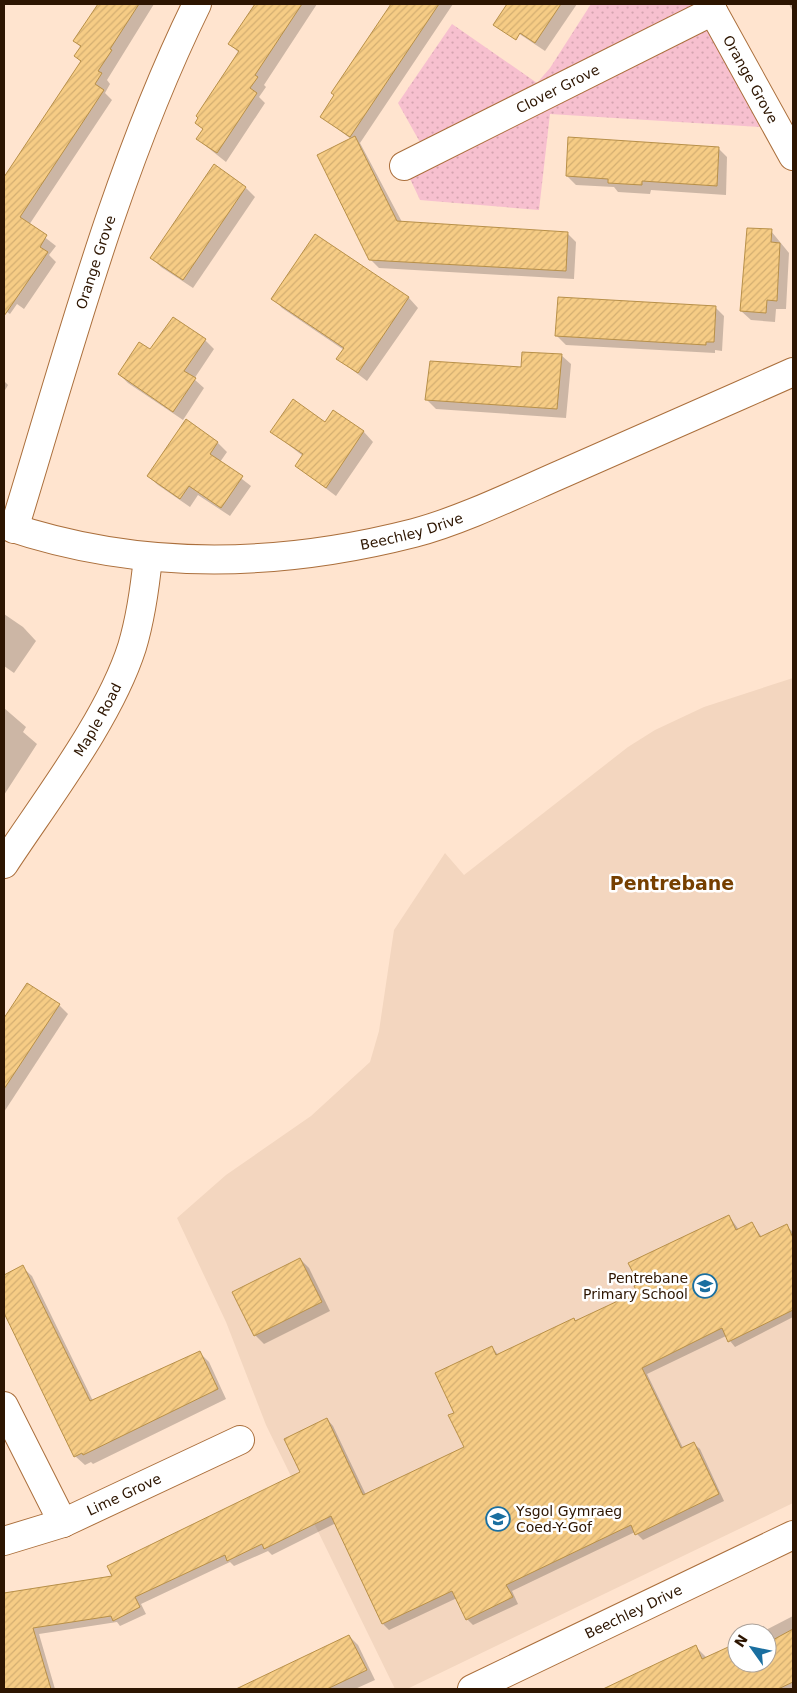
<svg xmlns="http://www.w3.org/2000/svg" width="797" height="1693" viewBox="0 0 797 1693" font-family="'DejaVu Sans',sans-serif">
<style>
.built{fill:#f3d6bf}
.grass{fill:url(#grass-dots)}
.shadow{fill:#0003}
.building{fill:url(#building-hatch);stroke:#b89049}
.lines{fill:none;stroke-linecap:round;stroke-linejoin:round}
.street-casing{stroke:#ab6f3c;stroke-width:30}
.street{stroke:#fff;stroke-width:28}
.labels{text-anchor:middle;dominant-baseline:central;stroke-width:5;stroke-linejoin:round;paint-order:stroke}
.street-label{font-size:14px;fill:#2d1501;stroke:#fff}
.poi-label{font-size:14px;fill:#2d1501;stroke:#fff;text-anchor:end}
.district-label{font-size:19px;font-weight:bold;fill:#763f00;stroke:#fff}
</style>
<defs>
<pattern id="grass-dots" width="8" height="8" patternUnits="userSpaceOnUse" patternTransform="scale(1.25)"><rect width="8" height="8" fill="#f7c0cf"/><path d="M2 2h.1M6 6h.1" fill="none" stroke="#d4a4b0" stroke-width="1.8" stroke-linecap="round"/></pattern>
<pattern id="building-hatch" width="6" height="6" patternUnits="userSpaceOnUse" patternTransform="scale(1.25)"><rect width="6" height="6" fill="#f6cc85"/><path d="M-1 1l2-2M0 6l6-6M5 7l2-2" fill="none" stroke="#d3ae71"/></pattern>
</defs>
<rect width="100%" height="100%" fill="#ffe4cf"/>
<!-- built -->
<path class="built" d="M793 678V1503L407 1689H395L266 1425 226 1322 177 1218 226 1175 311 1116 370 1062 379 1031 394 930 445 853 464 875 628 747 655 730 704 707Z"/>
<!-- grass -->
<path class="grass" d="M591 4H709L778 128 550 114 539 210 420 200 404 166 426 153 398 103 452 24 537 83 550 68Z"/>
<!-- shadow -->
<g class="shadow">
<path d="M100 4H154L107 80 110 84 105 93 112 100 29 225 56 246 49 255 56 262 24 309 17 304 10 314 4 310V257L25 225 4 209V179L82 63 75 56 81 48 75 41Z"/>
<path d="M257 4H317L264 85 266 87 259 97 265 103 226 162 197 139 204 130 196 123 239 53 230 44Z"/>
<path d="M393 4H453L360 143 402 222 567 233 576 242 574 279 379 268 370 259 351 139 322 117 335 96 333 93Z"/>
<path d="M514 4H577L545 51 512 29 503 20Z"/>
<path d="M789 4H793V12Z"/>
<path d="M718 148 727 157 726 195 651 190 650 194 618 192 614 187 576 185 567 176Z"/>
<path d="M246 188 255 197 193 288 161 267 152 258Z"/>
<path d="M771 231 789 253 786 309H776L775 322 751 320 741 311Z"/>
<path d="M315 236 409 298 418 308 367 381 338 359 344 350 282 308 273 298Z"/>
<path d="M715 307 724 316 722 351 715 350V353L566 345 557 336Z"/>
<path d="M205 340 214 349 194 379 204 388 183 420 128 383 119 374 151 351Z"/>
<path d="M561 355 571 364 566 418 436 409 426 399Z"/>
<path d="M4 381 8 385 4 392Z"/>
<path d="M333 411 364 432 373 442 336 496 296 466 303 456 272 432 325 423Z"/>
<path d="M218 443 227 452 220 462 251 486 230 516 198 495 190 507 158 485 148 476Z"/>
<path d="M4 614 23 627 36 641 14 673 4 666Z"/>
<path d="M4 708 26 727 23 732 37 744 4 795Z"/>
<path d="M27 984 59 1005 68 1014 4 1112V1020Z"/>
<path d="M729 1216 739 1230 752 1224 762 1237 786 1226 793 1232V1317L735 1347 726 1336 647 1374 683 1448 693 1443 700 1449 724 1501 643 1540 635 1532 512 1591 518 1604 473 1625 467 1619 457 1598 389 1630 383 1624 336 1523 272 1555 268 1551 234 1566 230 1562 141 1604 146 1614 120 1626 117 1622 39 1634 55 1689H4V1593L113 1577 302 1473 327 1419 333 1426 366 1495 465 1447 456 1413 492 1347 499 1356 638 1293Z"/>
<path d="M300 1259 309 1268 330 1311 264 1344 255 1335Z"/>
<path d="M22 1267 32 1276 93 1401 200 1353 209 1362 226 1399 93 1464 91 1462 85 1465 75 1456 4 1310V1276Z"/>
<path d="M793 1616V1689H608L696 1647 707 1658 737 1644V1663H767V1633H760Z"/>
<path d="M349 1636 358 1645 375 1680 355 1689H239Z"/>
</g>
<!-- building -->
<g class="building">
<path d="M98 4H139L110 49 112 50 98 71 102 73 95 84 104 90 20 217 47 235 40 247 48 252 4 316V177L81 61 74 56 81 46 73 41Z"/>
<path d="M255 4H302L255 75 258 77 250 88 257 93 217 153 196 139 203 129 195 123 198 118 196 116 239 51 228 44Z"/>
<path d="M391 4H439L350 137 320 117 334 95 331 93Z"/>
<path d="M507 4H561L535 43 520 33 516 40 493 25Z"/>
<path d="M355 136 397 221 568 232 566 271 369 260 317 155Z"/>
<path d="M568 137 719 147 717 186 642 181V185L608 183V179L566 176Z"/>
<path d="M214 164 246 187 183 280 150 258Z"/>
<path d="M747 228 772 229 771 242 780 243 777 301 767 300 766 313 740 311Z"/>
<path d="M315 234 409 297 358 373 336 359 344 348 271 299Z"/>
<path d="M558 297 716 306 714 342H706V345L555 336Z"/>
<path d="M173 317 206 339 184 371 196 378 173 412 118 374 139 342 150 349Z"/>
<path d="M522 352 562 354 557 409 425 400 430 361 521 367Z"/>
<path d="M293 399 325 422 333 410 364 431 326 488 295 466 303 454 270 432Z"/>
<path d="M186 419 218 442 210 454 243 476 221 508 189 486 180 499 147 476Z"/>
<path d="M27 983 60 1004 4 1089V1018Z"/>
<path d="M729 1215 736 1230 752 1222 760 1237 787 1224 793 1238V1310L728 1342 722 1328 642 1368 681 1448 694 1442 719 1494 635 1535 631 1525 506 1585 513 1597 466 1620 452 1591 382 1624 331 1516 264 1549 262 1544 227 1561 225 1555 135 1597 140 1607 113 1621 111 1616 33 1628 51 1689H4V1593L112 1576 107 1566 300 1472 284 1439 327 1418 363 1495 464 1447 448 1415 454 1413 435 1373 492 1346 496 1355 574 1318 575 1321 637 1292 634 1286 639 1284 628 1263Z"/>
<path d="M300 1258 322 1302 254 1336 232 1292Z"/>
<path d="M23 1265 90 1401 200 1351 218 1389 83 1455 82 1453 74 1457 4 1313V1275Z"/>
<path d="M793 1629V1682L778 1689H603L696 1645 702 1659 737 1643V1663H767V1638L769 1642Z"/>
<path d="M349 1635 367 1670 327 1689H236Z"/>
</g>
<g class="lines">
<!-- street casing -->
<g class="street-casing">
<g id="street">
<path id="s1" d="M709 4 793 156"/>
<path id="s2" d="M404 166 713 11"/>
<path id="s3" d="M4 525C138 571 277 568 414 533 463 520 518 493 564 473 641 439 717 406 793 372"/>
<path id="s4" d="M14 529C68 353 116 169 197 4"/>
<path id="s5" d="M4 864C46 800 109 719 132 647 141 617 145 587 148 557"/>
<path d="M4 1406 63 1523"/>
<path id="s6" d="M4 1541 63 1523 240 1440"/>
<path id="s7" d="M472 1689 793 1535"/>
</g>
</g>
<!-- street -->
<use href="#street" class="street"/>
</g>
<!-- icons -->
<defs>
<g id="school-ring" transform="scale(1.25)"><circle r="9.5" fill="#fff" stroke="#1a6fa0" stroke-width="1.5"/><path d="M0-5L7-2L0 1L-7-2ZM-4 1L0 2.5L4 1V4Q0 6-4 4Z" fill="#1a6fa0"/></g>
</defs>
<g fill-rule="evenodd">
<use href="#school-ring" x="705" y="1286"/>
<use href="#school-ring" x="498" y="1519"/>
</g>
<g class="labels">
<!-- street labels -->
<g class="street-label">
<text stroke="none"><textPath href="#s1" startOffset="86">Orange Grove</textPath></text>
<text stroke="none"><textPath href="#s2" startOffset="172">Clover Grove</textPath></text>
<text stroke="none"><textPath href="#s4" startOffset="279">Orange Grove</textPath></text>
<text stroke="none"><textPath href="#s3" startOffset="414">Beechley Drive</textPath></text>
<text stroke="none"><textPath href="#s5" startOffset="172">Maple Road</textPath></text>
<text stroke="none"><textPath href="#s6" startOffset="129">Lime Grove</textPath></text>
<text stroke="none"><textPath href="#s7" startOffset="179">Beechley Drive</textPath></text>
</g>
<!-- poi labels -->
<g class="poi-label">
<text x="688" y="1278">Pentrebane<tspan x="688" dy="16">Primary School</tspan></text>
<text x="516" y="1511" text-anchor="start">Ysgol Gymraeg<tspan x="516" dy="16">Coed-Y-Gof</tspan></text>
</g>
<!-- district labels -->
<g class="district-label">
<text x="672" y="883">Pentrebane</text>
</g>
</g>
<!-- border -->
<rect width="797" height="1693" fill="none" stroke="#2d1501" stroke-width="10"/>
<!-- north arrow -->
<g transform="translate(752 1648) rotate(303)"><circle r="24" fill="#ffffff" stroke="#aba199"/>
<path d="M0-4L9 19L0 12L-9 19Z" fill="#1a6fa0"/>
<text y="-8" font-size="14" font-weight="bold" text-anchor="middle" fill="#2d1501">N</text>
</g>
</svg>
